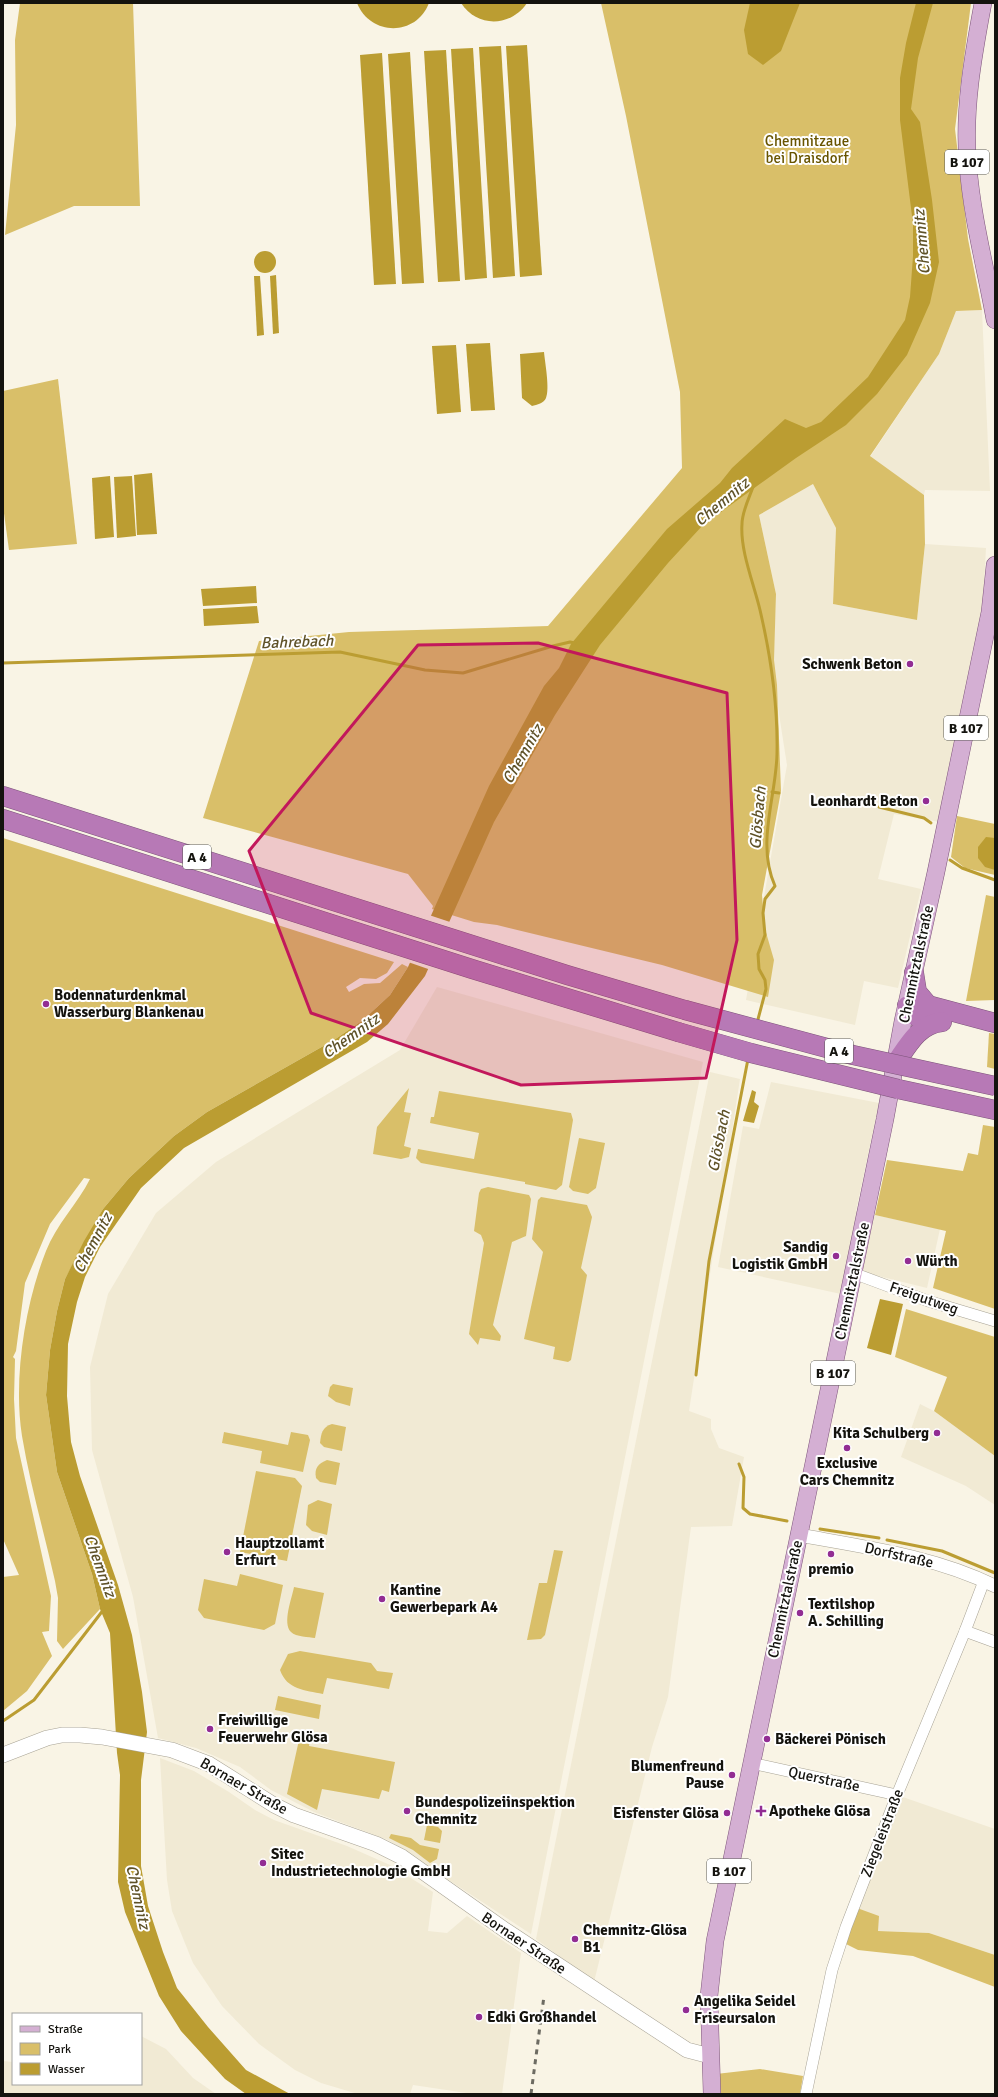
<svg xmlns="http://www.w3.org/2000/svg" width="998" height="2097" viewBox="0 0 998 2097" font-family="Signika,sans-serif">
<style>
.built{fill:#f1ead4}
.green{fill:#d9bf69}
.water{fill:#bb9d32}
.pier{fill:#f9f4e5}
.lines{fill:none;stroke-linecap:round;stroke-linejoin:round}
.stream{stroke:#bb9d32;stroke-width:3}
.minor-casing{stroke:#a8a395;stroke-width:12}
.tertiary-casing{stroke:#a8a395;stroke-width:14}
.secondary-casing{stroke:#a8a395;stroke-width:16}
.primary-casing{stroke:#7e557b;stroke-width:18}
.motorway-casing{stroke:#7e557b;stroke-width:20}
.minor{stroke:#fff;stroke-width:11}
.tertiary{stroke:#fff;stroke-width:13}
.secondary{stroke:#fff;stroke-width:15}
.primary{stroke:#d4afd3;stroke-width:17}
.motorway{stroke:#b779b6;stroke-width:19}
.rail{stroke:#6d6b62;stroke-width:3;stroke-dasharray:5 5;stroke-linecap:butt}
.motorway-bridge-casing{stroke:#7e557b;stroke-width:20;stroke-linecap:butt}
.motorway-bridge{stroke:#b779b6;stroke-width:19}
.marked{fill:#c2185b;fill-opacity:0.2;stroke:#c2185b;stroke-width:3;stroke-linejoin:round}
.poi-dot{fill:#922d93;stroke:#fff;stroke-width:1.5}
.labels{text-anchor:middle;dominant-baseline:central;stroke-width:4;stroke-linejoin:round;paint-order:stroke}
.shield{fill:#fff;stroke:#5a5a56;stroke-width:1}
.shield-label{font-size:14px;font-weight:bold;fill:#14130e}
.park-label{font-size:15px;fill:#685400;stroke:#fff}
.poi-label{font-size:15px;font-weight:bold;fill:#14130e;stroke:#fff;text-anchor:start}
.street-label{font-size:15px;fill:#14130e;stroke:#fff}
.water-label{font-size:16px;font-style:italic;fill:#5f5228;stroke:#fff}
</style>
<rect width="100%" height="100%" fill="#f9f4e5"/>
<!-- built -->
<g class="built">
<path d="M982 310 990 491 925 490 924 495 870 457 939 354 956 311Z"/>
<path d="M813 484 836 528 833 604 917 620 925 544 986 548 983 602 967 692 940 822 894 814 878 879 921 889 898 988 864 981 855 1025 746 1000 787 765 773 676 776 594 759 515Z"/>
<path d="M437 987 703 1062 531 1934 388 1840 314 1812 271 1790 240 1767 196 1748 158 1738 133 1597 92 1450 90 1367 108 1294 156 1213 216 1162 400 1050Z"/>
<path d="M710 1072 740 1079 689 1411 711 1419V1429L719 1448 744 1457 732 1526 691 1527 668 1697 652 1747 594 1982 536 1939Z"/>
<path d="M771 1082 879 1103 856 1211 940 1229 927 1288 846 1268 841 1294 718 1267 743 1126 759 1129Z"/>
<path d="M920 1404 934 1411 995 1456V1505L966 1486 901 1457Z"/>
<path d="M160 1758 194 1771 229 1792 255 1810 274 1820 347 1846 390 1865 433 1892 428 1931 447 1933 467 1916 521 1953 502 2094H473L413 2085 410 2094H358L321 2083 295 2070 259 2044 222 2006 193 1963 172 1911 167 1880Z"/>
<path d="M897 1795 995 1829V1955L929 1933 878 1931 857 1908Z"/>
<path d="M141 2036 166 2049 193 2078 216 2094H3V2061L13 2062V2084H141Z"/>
</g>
<!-- green -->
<g class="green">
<path d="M20 3H133L140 206H74L5 235 16 125 15 40Z"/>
<path d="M601 3H971L955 129 968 239 982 310 956 311 939 354 870 456 924 495 925 544 917 620 833 604 836 528 813 484 759 515 776 594 774 660 777 685 781 791 762 895 765 929 774 960 768 997 662 965 497 925 474 922 432 909 433 906 408 874 203 818 259 641 349 632 548 626 682 468 680 392 626 116Z"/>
<path d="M58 379 77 544 9 550 3 506V391Z"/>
<path d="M957 816 995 824V875L965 868 951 857Z"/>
<path d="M3 838 394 962 387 973 376 979 360 978 346 987 349 992 364 984 380 983 402 964 408 967 390 995 363 1020 334 1040 207 1112 174 1136 129 1178 103 1209 65 1279 57 1311 50 1350 46 1395 57 1472 92 1574 100 1609 63 1649 57 1641 58 1598 55 1581C44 1532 30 1484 22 1436 13 1379 25 1304 46 1251 56 1225 78 1203 90 1179L84 1178 50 1224 25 1283 16 1351 13 1357 15 1359 14 1399 16 1438 51 1596 49 1631 42 1632 52 1656 27 1691 3 1711V1577L19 1575 3 1539Z"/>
<path d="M986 895 995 897V1000L966 1001Z"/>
<path d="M989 1033 995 1034V1069L987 1067Z"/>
<path d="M409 1088 404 1112 411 1113 404 1146 411 1148 409 1157 401 1159 373 1154 377 1127Z"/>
<path d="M439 1091 571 1113 573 1120 562 1185 556 1190 525 1184V1182L421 1163 416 1158 418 1149 474 1159 479 1133 430 1123 431 1117H434Z"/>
<path d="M983 1125 995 1127V1309L933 1288 946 1231 875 1215 887 1160 963 1171 968 1153 978 1155Z"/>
<path d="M579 1138 605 1143 596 1188 588 1194 573 1191 569 1187Z"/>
<path d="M488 1187 529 1195 531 1199 526 1236 512 1242 493 1325 501 1336 500 1341 480 1338 478 1345 469 1334 484 1243 481 1235 474 1231 479 1193 481 1189Z"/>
<path d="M541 1197 587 1205 592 1217 581 1268 587 1275 571 1360 568 1362 553 1359 555 1347 524 1339 543 1252 532 1239 538 1200Z"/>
<path d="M906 1309 995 1337V1456L934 1411 947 1377 895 1357Z"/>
<path d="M333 1384 353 1388 350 1406 336 1402 328 1396 330 1387Z"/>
<path d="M332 1424 346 1427 342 1451 324 1447 320 1443C321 1434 322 1427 332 1424Z"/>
<path d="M224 1432 288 1445 291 1432 308 1435 310 1440 303 1472 260 1463 262 1451 222 1443Z"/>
<path d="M327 1460 340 1463 336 1485 320 1482 316 1478C314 1468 318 1464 327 1460Z"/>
<path d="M256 1471 295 1478 302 1486 287 1561 240 1552Z"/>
<path d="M318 1500 332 1504 327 1535 312 1531 306 1525 308 1505Z"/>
<path d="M554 1550 563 1551 545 1635 541 1639 527 1640 539 1583H547Z"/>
<path d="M240 1574 283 1585 275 1624 264 1630 204 1618 198 1610 204 1579 237 1586Z"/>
<path d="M294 1587 324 1593 315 1638C309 1637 296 1637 291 1632 282 1623 292 1598 294 1587Z"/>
<path d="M300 1651 371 1663 377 1671 393 1673 389 1689 327 1678 323 1694C305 1690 287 1690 280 1670L288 1654Z"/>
<path d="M278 1696 321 1705 319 1719 275 1710Z"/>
<path d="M301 1731 311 1733 309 1746 395 1762 389 1792 382 1790 379 1799 322 1789 317 1810 287 1794Z"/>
<path d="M427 1825 438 1827 442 1831 440 1843 424 1840Z"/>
<path d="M391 1834 411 1838 420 1845 439 1849 437 1859 430 1863 413 1850 389 1838Z"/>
<path d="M857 1908 879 1916 878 1931 929 1933 995 1955V1987L913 1956 858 1950 844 1943Z"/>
<path d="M760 2069 803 2076 800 2094H718L716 2074Z"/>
</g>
<!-- water -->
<g class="water">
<path d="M357 3H429C416 37 370 36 357 3Z"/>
<path d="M461 3H527C511 27 477 28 461 3Z"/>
<path d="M750 3H800L781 51 763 65 748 54 744 30Z"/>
<path d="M916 3H933L918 58 911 109 920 122 932 200 939 262 930 303 907 355 877 394 846 425 796 458 703 525 668 563 600 645 555 715 494 822 425 976 388 1024 367 1042 184 1148 141 1188 100 1247 85 1277 77 1302 68 1344 67 1396 71 1442 80 1476 118 1585 132 1635 142 1692 147 1732 141 1780V1866L148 1906 163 1952 177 1988 208 2027 246 2070 290 2094H246L225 2079 181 2031 159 1996 125 1912 118 1882 120 1775 117 1753 110 1633 100 1609 92 1574 57 1472 46 1395 50 1350 57 1311 65 1279 84 1241 103 1209 129 1178 174 1136 207 1112 334 1040 363 1020 390 995 408 967 489 786 544 686 559 668 571 644 667 529 720 483 732 468 785 419 806 428 821 422 868 377 905 320 910 297 913 256V224L900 120V78L906 43Z"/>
<path d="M527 45 542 275 520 277 506 46Z"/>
<path d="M501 46 515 276 493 278 479 47Z"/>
<path d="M473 48 487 278 465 280 451 49Z"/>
<path d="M446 50 460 281 438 282 424 51Z"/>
<path d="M410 52 424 283 402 284 388 54Z"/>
<path d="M382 53 396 284 374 285 360 55Z"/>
<circle cx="265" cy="262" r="11"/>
<path d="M276 275 279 333 273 334 270 276Z"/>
<path d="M254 276H260L264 335 257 336Z"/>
<path d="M490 343 495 410 471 411 466 344Z"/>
<path d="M456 345 461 412 437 414 432 346Z"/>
<path d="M544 352C545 363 550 389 546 398 544 403 537 405 532 406L522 398 520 354Z"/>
<path d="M152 473 157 534 137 535 134 475Z"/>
<path d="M110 476 114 537 95 539 92 478Z"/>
<path d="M132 476 136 536 117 538 114 477Z"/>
<path d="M256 586 257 603 203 606 201 589Z"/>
<path d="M257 606 259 623 204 626 203 609Z"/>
<path d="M986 837 995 838V870L985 867 978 858V847Z"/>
<path d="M752 1090 756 1092 754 1102 759 1106 754 1123 743 1121Z"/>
<path d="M880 1299 903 1304 891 1355 867 1348Z"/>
</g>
<!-- pier -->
<path class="pier" d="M429 915 453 923 431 970 408 962Z"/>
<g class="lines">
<!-- stream -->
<g class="stream">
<path d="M753 487C749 498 742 512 742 524 740 551 754 584 760 610 771 657 778 706 777 754 776 798 756 843 775 886L765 899 763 913 765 935 758 954 759 969 765 980 766 989 757 1023"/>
<path d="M3 663 340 652 425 670 463 673 553 646 570 642 575 643"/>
<path d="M772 792 779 793"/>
<path d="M879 807 924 818 931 823"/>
<path d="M950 860 962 868 995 880"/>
<path d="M696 1375 709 1261 748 1059"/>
<path d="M739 1464 744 1477 743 1508 750 1514 787 1521"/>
<path d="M820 1529 879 1538"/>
<path d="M887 1540 942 1551 995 1573"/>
<path d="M3 1721 34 1700 104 1609"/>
</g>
<!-- minor casing -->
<g class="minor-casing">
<g id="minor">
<path d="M853 1273 928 1301 995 1321"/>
<path d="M965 1631 995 1642"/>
<path d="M751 1763 897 1795"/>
<path d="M806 2094 832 1970 846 1927 897 1795 965 1631 984 1581"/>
</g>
</g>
<!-- tertiary casing -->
<g class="tertiary-casing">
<path id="tertiary" d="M799 1535C865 1547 934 1556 995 1586"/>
</g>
<!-- secondary casing -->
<g class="secondary-casing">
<path id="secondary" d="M3 1755 47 1738 62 1735H80L102 1737 172 1750 209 1764 274 1805 294 1815 376 1844 402 1857 505 1930 629 2012 687 2050 710 2056"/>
</g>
<!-- primary casing -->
<g class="primary-casing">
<g id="primary">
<path d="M983 3C973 56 963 111 968 165 972 218 986 269 995 320"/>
<path d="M712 2094 709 1996 715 1941 885 1119 903 1021 936 872 990 612 995 565"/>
</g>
</g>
<!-- motorway casing -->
<g class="motorway-casing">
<g id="motorway">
<path d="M3 796 567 975 685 1010"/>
<path d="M3 819 472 969 678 1032"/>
<path d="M914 973 917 992 928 1005"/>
<path d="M939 1022 917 1017 907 1006 920 1003 995 1023"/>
<path d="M895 1064C907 1047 918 1024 942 1022"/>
<path d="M898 1089 995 1110"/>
</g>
</g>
<!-- minor -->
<use href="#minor" class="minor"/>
<!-- tertiary -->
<use href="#tertiary" class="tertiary"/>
<!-- secondary -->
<use href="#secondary" class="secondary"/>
<!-- primary -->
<use href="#primary" class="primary"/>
<!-- motorway -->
<use href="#motorway" class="motorway"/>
<!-- rail -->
<path class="rail" d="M531 2094 544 1996"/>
<!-- motorway-bridge casing -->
<g class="motorway-bridge-casing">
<g id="motorway-bridge">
<path d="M685 1010 853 1055 995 1086"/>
<path d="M678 1032 751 1053 898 1089"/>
</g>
</g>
<!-- motorway-bridge -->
<use href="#motorway-bridge" class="motorway-bridge"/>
</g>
<!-- marked area -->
<path class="marked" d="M538 643 727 693 737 940 706 1078 521 1085 311 1013 249 851 418 645Z"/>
<!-- markers -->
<g class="poi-dot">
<circle cx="910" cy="664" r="4"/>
<circle cx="926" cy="801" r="4"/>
<circle cx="46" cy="1004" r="4"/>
<circle cx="836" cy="1256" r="4"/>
<circle cx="908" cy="1261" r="4"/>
<circle cx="937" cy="1433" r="4"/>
<circle cx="847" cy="1448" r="4"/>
<circle cx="227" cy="1552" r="4"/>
<circle cx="831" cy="1554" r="4"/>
<circle cx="382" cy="1599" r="4"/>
<circle cx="800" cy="1613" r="4"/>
<circle cx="210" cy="1729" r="4"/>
<circle cx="767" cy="1739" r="4"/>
<circle cx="732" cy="1775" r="4"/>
<circle cx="407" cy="1811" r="4"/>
<path d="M759 1805h4v4h4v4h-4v4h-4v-4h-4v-4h4z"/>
<circle cx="727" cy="1813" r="4"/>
<circle cx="263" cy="1863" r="4"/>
<circle cx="575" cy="1939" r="4"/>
<circle cx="686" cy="2010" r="4"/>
<circle cx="479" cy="2017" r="4"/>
</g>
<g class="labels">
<!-- shield labels -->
<g class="shield">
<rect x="945" y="150" width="44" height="24" rx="3"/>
<rect x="944" y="716" width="44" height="24" rx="3"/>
<rect x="183" y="845" width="28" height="24" rx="3"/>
<rect x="825" y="1039" width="28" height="24" rx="3"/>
<rect x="811" y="1361" width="44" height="24" rx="3"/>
<rect x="707" y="1859" width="44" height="24" rx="3"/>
</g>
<g class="shield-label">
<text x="967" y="162">B 107</text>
<text x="966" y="728">B 107</text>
<text x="197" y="857">A 4</text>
<text x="839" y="1051">A 4</text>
<text x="833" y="1373">B 107</text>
<text x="729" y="1871">B 107</text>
</g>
<!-- park labels -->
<g class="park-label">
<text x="807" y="141">Chemnitzaue<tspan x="807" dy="17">bei Draisdorf</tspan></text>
</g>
<!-- poi labels -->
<g class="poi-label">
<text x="902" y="664" text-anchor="end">Schwenk Beton</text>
<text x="918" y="801" text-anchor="end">Leonhardt Beton</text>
<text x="54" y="995">Bodennaturdenkmal<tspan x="54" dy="17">Wasserburg Blankenau</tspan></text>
<text x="828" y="1247" text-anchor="end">Sandig<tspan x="828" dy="17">Logistik GmbH</tspan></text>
<text x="916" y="1261">Würth</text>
<text x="929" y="1433" text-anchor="end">Kita Schulberg</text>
<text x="847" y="1463" text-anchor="middle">Exclusive<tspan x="847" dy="17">Cars Chemnitz</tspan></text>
<text x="235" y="1543">Hauptzollamt<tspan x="235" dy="17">Erfurt</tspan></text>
<text x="831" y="1569" text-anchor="middle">premio</text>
<text x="390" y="1590">Kantine<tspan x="390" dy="17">Gewerbepark A4</tspan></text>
<text x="808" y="1604">Textilshop<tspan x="808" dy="17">A. Schilling</tspan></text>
<text x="218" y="1720">Freiwillige<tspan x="218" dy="17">Feuerwehr Glösa</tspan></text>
<text x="775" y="1739">Bäckerei Pönisch</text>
<text x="724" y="1766" text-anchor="end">Blumenfreund<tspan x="724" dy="17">Pause</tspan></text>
<text x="415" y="1802">Bundespolizeiinspektion<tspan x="415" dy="17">Chemnitz</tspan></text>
<text x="769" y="1811">Apotheke Glösa</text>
<text x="719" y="1813" text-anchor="end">Eisfenster Glösa</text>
<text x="271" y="1854">Sitec<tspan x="271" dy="17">Industrietechnologie GmbH</tspan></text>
<text x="583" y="1930">Chemnitz-Glösa<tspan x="583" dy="17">B1</tspan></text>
<text x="694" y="2001">Angelika Seidel<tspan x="694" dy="17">Friseursalon</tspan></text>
<text x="487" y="2017">Edki Großhandel</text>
</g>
<!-- street labels -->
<g class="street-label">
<text transform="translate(916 964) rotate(-78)">Chemnitztalstraße</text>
<text transform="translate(852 1281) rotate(-78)">Chemnitztalstraße</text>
<text transform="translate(924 1298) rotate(19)">Freigutweg</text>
<text transform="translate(899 1555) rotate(13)">Dorfstraße</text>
<text transform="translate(785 1599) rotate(-78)">Chemnitztalstraße</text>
<text transform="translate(824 1779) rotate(12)">Querstraße</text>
<text transform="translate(244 1786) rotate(30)">Bornaer Straße</text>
<text transform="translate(882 1833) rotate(-69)">Ziegeleistraße</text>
<text transform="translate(524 1943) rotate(34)">Bornaer Straße</text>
</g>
<!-- water labels -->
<g class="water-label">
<text transform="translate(922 242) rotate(-95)">Chemnitz</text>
<text transform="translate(722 502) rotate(-40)">Chemnitz</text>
<text transform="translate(297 642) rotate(-2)">Bahrebach</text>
<text transform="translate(523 754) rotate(-60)">Chemnitz</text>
<text transform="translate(758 818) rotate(-85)">Glösbach</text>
<text transform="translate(351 1036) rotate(-35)">Chemnitz</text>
<text transform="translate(719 1141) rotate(-79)">Glösbach</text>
<text transform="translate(93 1243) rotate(-62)">Chemnitz</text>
<text transform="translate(100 1566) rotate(70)">Chemnitz</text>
<text transform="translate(138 1897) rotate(78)">Chemnitz</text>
</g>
</g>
<!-- border -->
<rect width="998" height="2097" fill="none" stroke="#14130e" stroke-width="8"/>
<!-- legend -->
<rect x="12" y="2013" width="130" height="72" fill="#ffffff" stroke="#a1a19f"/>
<rect x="20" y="2026" width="20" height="6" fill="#d4afd3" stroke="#a1a19f"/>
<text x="48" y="2033" font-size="12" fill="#14130e">Straße</text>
<rect x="20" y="2043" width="20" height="12" fill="#d9bf69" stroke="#a1a19f"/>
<text x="48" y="2053" font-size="12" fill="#14130e">Park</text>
<rect x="20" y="2063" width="20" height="12" fill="#bb9d32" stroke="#a1a19f"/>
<text x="48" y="2073" font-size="12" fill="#14130e">Wasser</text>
</svg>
